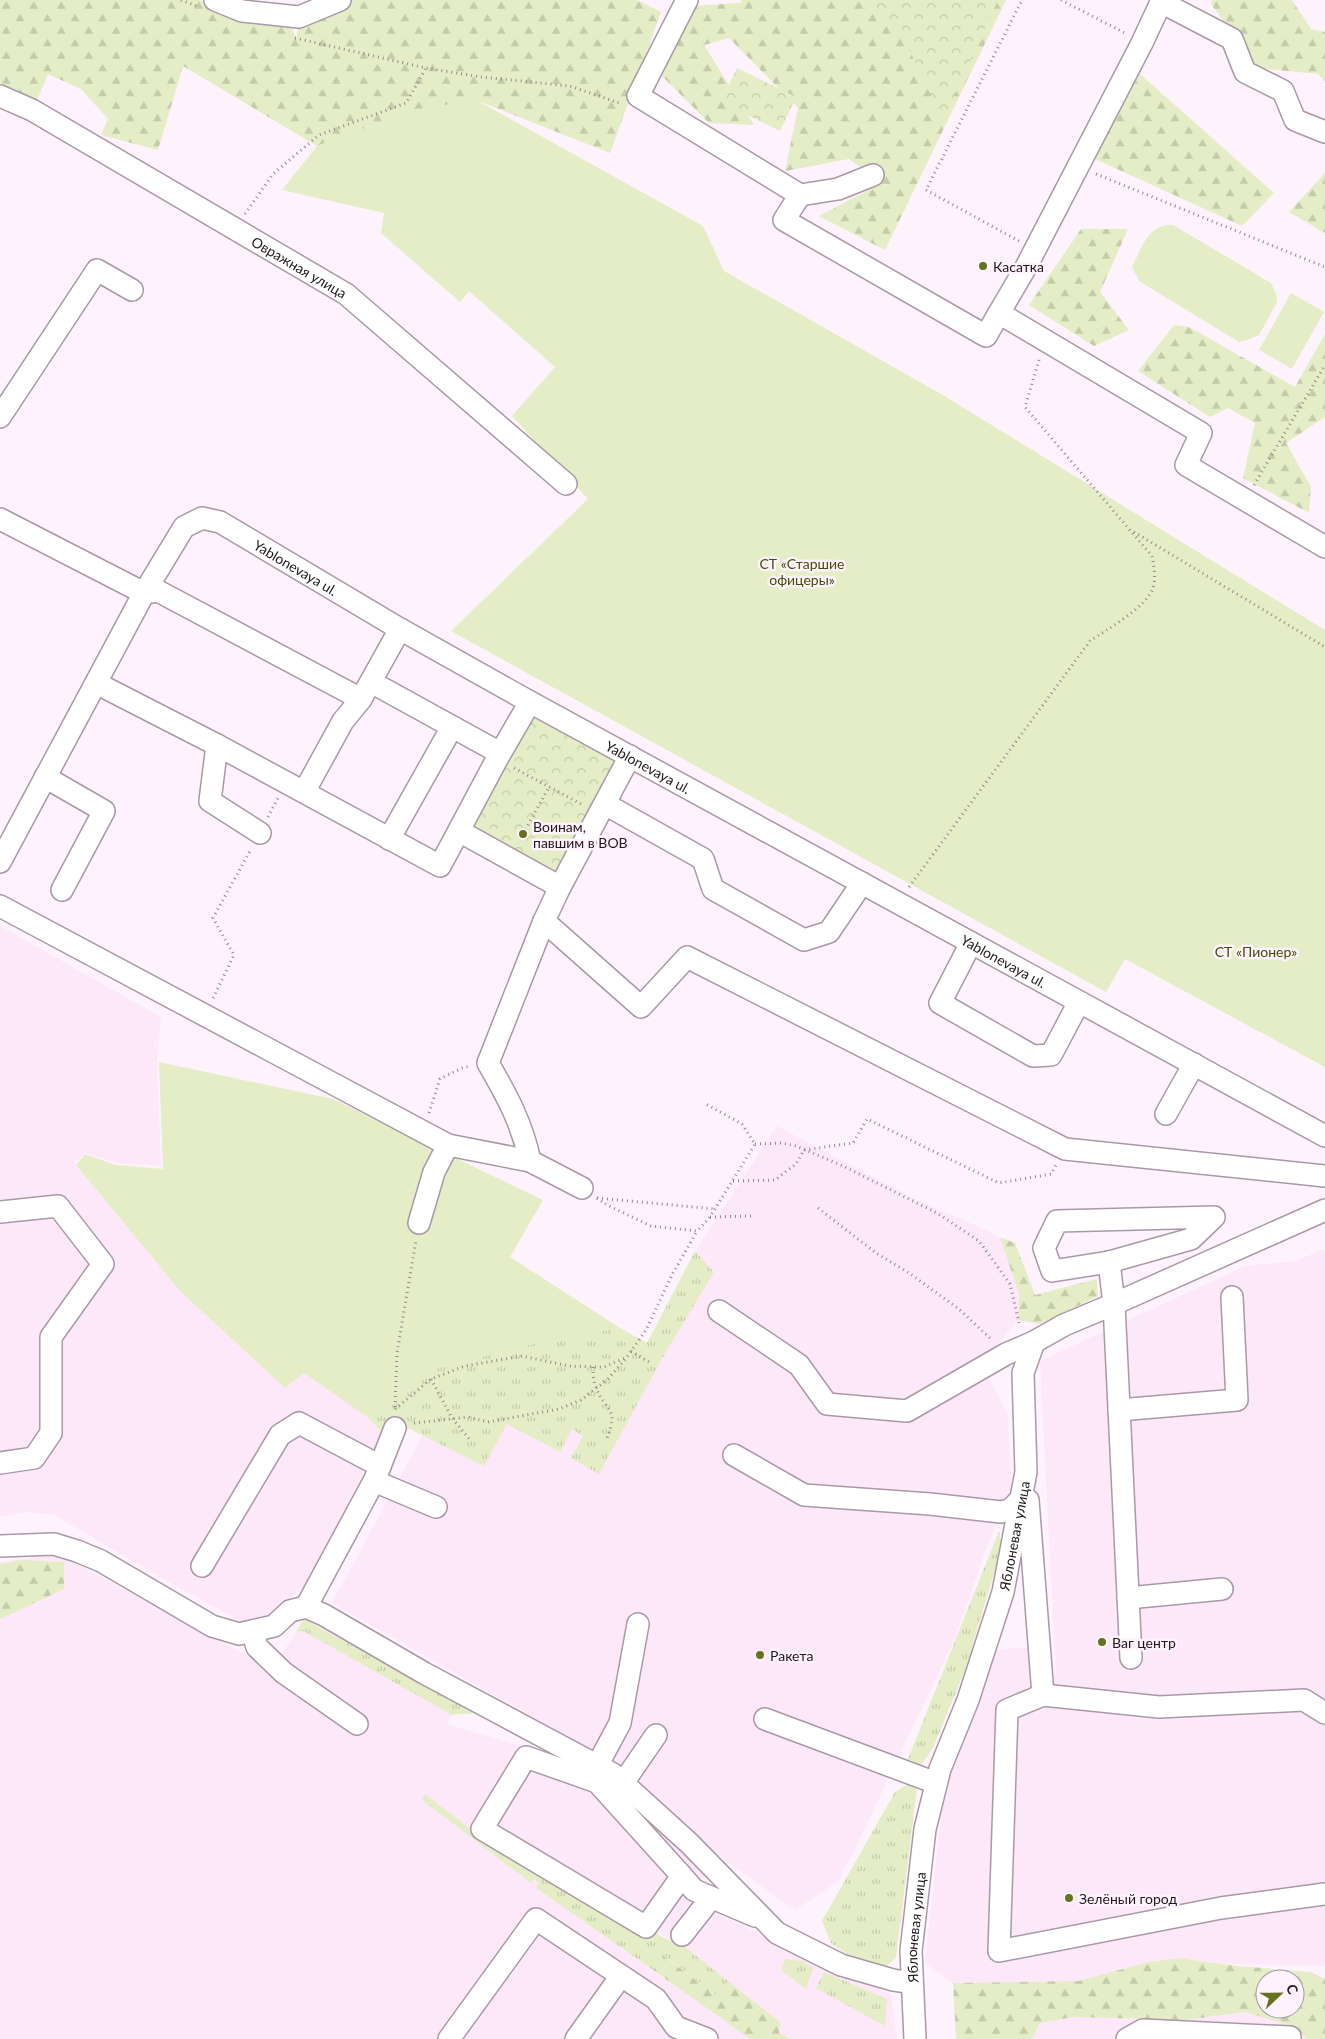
<svg xmlns="http://www.w3.org/2000/svg" width="1325" height="2039" viewBox="0 0 1325 2039" font-family="Lato,sans-serif">
<style>
.built{fill:#fde8f9}
.grass{fill:url(#grass-tufts)}
.forest{fill:url(#forest-firs);fill-rule:evenodd}
.park{fill:url(#park-crowns)}
.garden{fill:#e4edc5}
.lines{fill:none;stroke-linecap:round;stroke-linejoin:round}
.minor-casing{stroke:#aa98a7;stroke-width:24}
.path{stroke:#928990;stroke-width:3;stroke-dasharray:1 4;stroke-linecap:butt}
.minor{stroke:#fff;stroke-width:21}
.poi-dot{fill:#65721d;stroke:#fef2fc;stroke-width:2}
.labels{text-anchor:middle;dominant-baseline:central;stroke-width:5;stroke-linejoin:round;paint-order:stroke}
.poi-label{font-size:14px;fill:#20191e;stroke:#fef2fc;text-anchor:start}
.street-label{font-size:14px;fill:#20191e;stroke:#fef2fc}
.park-label{font-size:14px;fill:#444d00;stroke:#fef2fc}
</style>
<defs>
<pattern id="grass-tufts" width="24" height="20" patternUnits="userSpaceOnUse" patternTransform="scale(1.25)"><rect width="24" height="20" fill="#e4edc5"/><path d="M3 7l-1-3M5 7V3M7 7l1-3M15 17l-1-3M17 17v-4M19 17l1-3" fill="none" stroke="#c3cba9"/></pattern>
<pattern id="forest-firs" width="22" height="20" patternUnits="userSpaceOnUse" patternTransform="scale(1.25)"><rect width="22" height="20" fill="#e4edc5"/><path d="M5 1l3.5 6h-7zM16 11l3.5 6h-7z" fill="#c3cba9"/></pattern>
<pattern id="park-crowns" width="20" height="18" patternUnits="userSpaceOnUse" patternTransform="scale(1.25)"><rect width="20" height="18" fill="#e4edc5"/><path d="M2 6a3 3 0 1 1 6 0M12 15a3 3 0 1 1 6 0" fill="none" stroke="#c3cba9"/></pattern>
</defs>
<rect width="100%" height="100%" fill="#fef2fc"/>
<!-- built -->
<g class="built">
<path d="M0 926 161 1017 157 1061 161 1166 119 1163 85 1153 74 1163 180 1291 285 1388 304 1373 367 1417 383 1433 310 1581 276 1611 248 1625 160 1577 54 1515 26 1512 0 1517Z"/>
<path d="M777 1126 926 1205 957 1217 1000 1237 1019 1294 1018 1320 992 1352 984 1367 1008 1415 1011 1490 985 1552 955 1638 854 1851 837 1882 795 1910 699 1841 642 1790 550 1727 332 1603 423 1435 484 1466 507 1423 559 1452 572 1429 583 1435 599 1473 663 1357 714 1272 695 1251Z"/>
<path d="M1325 1249V1966L1230 1964 1179 1958 1149 1962 1078 1981 953 1983 925 1963 943 1796 960 1745 992 1650 1030 1647 1033 1678 1056 1674 1040 1361 1245 1266 1295 1261Z"/>
<path d="M58 1554 272 1669 296 1632 303 1631 452 1715 447 1724 573 1762 610 1780 707 1872 687 1900 891 1995 897 2039H791L779 2033 780 2022 685 1947 657 1932 652 1939 489 1843 425 1794 422 1800 531 1883 533 1879 539 1883 536 1888 750 2039H0V1562Z"/>
<path d="M1245 2012 1296 2027 1306 2039H1032L1040 2023 1073 2017 1185 2020Z"/>
</g>
<!-- grass -->
<g class="grass">
<path d="M695 1251 714 1272 663 1357 599 1474 571 1458 583 1436 572 1429 560 1452 507 1424 484 1466 410 1429 383 1433 367 1417 423 1372 518 1347 620 1328 647 1343Z"/>
<path d="M999 1531 1002 1547 965 1670 933 1748 921 1765 908 1759Z"/>
<path d="M304 1619 475 1713 452 1715 303 1631 296 1632Z"/>
<path d="M908 1784 917 1789 896 1957 885 1968 856 1961 831 1943 822 1921 895 1792Z"/>
<path d="M425 1794 489 1843 652 1939 656 1932 660 1936 685 1947 728 1981 716 1995 665 1956 653 1970 536 1888 539 1883 534 1879 531 1883 422 1800Z"/>
<path d="M785 1959 803 1961 813 1968 806 1989 781 1970Z"/>
<path d="M824 1972 887 1999 885 2026 816 1988Z"/>
</g>
<!-- forest -->
<g class="forest">
<path d="M0 0H200L234 14 290 26 297 39 298 9 320 0H637L661 12 610 153 476 100 414 110 317 146 183 66 158 150 101 135 108 119 81 89 48 74 37 100 0 83Z"/>
<path d="M742 0H1006L885 250 819 216 882 183 849 159 785 171 798 108 729 38 704 45 754 125 709 123 662 76 693 6 740 3Z"/>
<path d="M1212 0H1292L1311 29 1325 32V81L1318 74 1258 68 1211 4Z"/>
<path d="M1140 74 1274 193 1242 226 1093 158Z"/>
<path d="M1325 173V233L1289 212Z"/>
<path d="M1081 229H1128L1100 292 1129 330 1094 346 1029 305Z"/>
<path d="M1174 325 1189 327 1295 387 1325 334V417L1286 443 1311 487 1309 513 1243 478 1255 423 1228 408 1210 417 1138 371Z"/>
<path d="M1000 1237 1015 1243 1035 1295 1097 1279 1098 1296 1040 1324 1018 1320 1019 1294Z"/>
<path d="M21 1560 64 1562V1589L0 1619V1564Z"/>
<path d="M664 1956 716 1995 728 1981 780 2022 779 2033 791 2039H750L653 1970Z"/>
<path d="M1179 1958 1238 1966 1311 1972 1325 1979V2039H1306L1296 2027 1245 2012 1185 2020 1073 2017 1040 2023 1032 2039H956L953 1983 1078 1981 1149 1962ZM1265 1979H1295V2009H1265Z"/>
</g>
<!-- park -->
<g class="park">
<path d="M862 0H998L943 120 897 24Z"/>
<path d="M737 68 796 97 780 131 721 102Z"/>
<path d="M534 718 618 762 558 876 468 826Z"/>
</g>
<!-- garden -->
<g class="garden">
<path d="M476 100 703 226 724 271 941 394 1325 630V1067L1125 959 1106 992 451 631 588 499 512 416 555 367 469 291 460 302 381 233 384 213 282 190 317 146 414 110Z"/>
<path d="M1166 225H1173L1271 283 1277 296V302L1259 335 1247 340 1239 342 1139 281 1132 267C1141 250 1146 229 1166 225Z"/>
<path d="M1291 293 1324 312 1292 369 1259 350Z"/>
<path d="M159 1062 333 1099 543 1200 510 1257 620 1328 518 1347 423 1372 367 1417 304 1373 285 1388 180 1291 76 1165 85 1154 115 1165 163 1169Z"/>
</g>
<g class="lines">
<!-- minor casing -->
<g class="minor-casing">
<g id="minor">
<path d="M215 0 242 11 299 17 340 0"/>
<path d="M687 0 638 96 800 195 784 220 986 336 999 313 1201 433 1186 465 1325 547"/>
<path d="M1161 2 1232 39 1245 72 1283 91 1295 120 1325 132"/>
<path id="s1" d="M0 96 32 110 346 294 566 484"/>
<path d="M800 195 838 189 873 175"/>
<path d="M999 313 1026 267 1142 43 1162 0"/>
<path d="M0 417 97 270 132 290"/>
<path id="s2" d="M0 519 144 593 184 527 202 518 220 522 400 629 530 702 1325 1136"/>
<path d="M371 682 500 753"/>
<path d="M96 683 217 745 440 866 497 759 530 702"/>
<path d="M217 745 210 801 260 833"/>
<path d="M45 777 104 811 62 890"/>
<path d="M304 792 343 721 361 699"/>
<path d="M605 804 703 859 713 889 804 940 829 932 862 883"/>
<path d="M459 831 560 887"/>
<path d="M389 839 452 727"/>
<path d="M0 862 144 593 158 591 361 699 400 629"/>
<path d="M0 906 448 1145 530 1161"/>
<path d="M544 921 641 1007 687 957 1065 1149 1325 1176"/>
<path d="M971 943 940 1003 1033 1056 1051 1055 1079 1002"/>
<path d="M1166 1114 1194 1064"/>
<path d="M582 1188 530 1161C522 1123 507 1096 488 1063L544 921 560 887 630 756"/>
<path d="M0 1212 58 1206 103 1264 51 1337V1433L34 1458 0 1463"/>
<path d="M1214 1217 1191 1239 1109 1262 1052 1271 1044 1248 1057 1221Z"/>
<path d="M419 1223 434 1172 448 1145"/>
<path d="M1109 1262 1114 1304 1131 1658"/>
<path d="M719 1311 799 1365 827 1404 907 1411 1006 1354 1034 1342"/>
<path d="M1119 1410 1237 1400 1232 1297"/>
<path d="M734 1455 804 1495 930 1504 1001 1512 1010 1510 1022 1498"/>
<path d="M375 1479 395 1428"/>
<path d="M1028 1500 1043 1695"/>
<path d="M0 1546 54 1544 77 1551 101 1561 212 1626 239 1634 274 1626 290 1611 306 1607 324 1615 424 1673 613 1774 689 1843 777 1933 841 1965 893 1980 912 1983"/>
<path d="M202 1566 280 1435 299 1423 380 1466"/>
<path d="M1128 1598 1222 1589"/>
<path d="M306 1607 374 1481 436 1507"/>
<path d="M252 1631 257 1647 284 1673 357 1724"/>
<path d="M1325 1713 1304 1700 1159 1707 1043 1695 1007 1710 999 1951 1221 1908 1325 1894"/>
<path d="M765 1719 936 1783"/>
<path d="M597 1766 620 1723 638 1624"/>
<path d="M623 1783 656 1735"/>
<path d="M682 1876 646 1927 482 1829 526 1757 597 1782 682 1876 694 1890 755 1916"/>
<path d="M682 1935 711 1898"/>
<path d="M449 2039 536 1919 656 1999 676 2027 707 2039"/>
<path d="M576 2039 621 1976"/>
<path id="s3" d="M915 2039 911 1951 925 1829 940 1769 968 1700 1003 1592 1026 1472 1023 1373 1034 1342 1064 1325 1114 1304 1325 1210"/>
<path d="M1127 2039 1143 2030 1290 2037V2039"/>
</g>
</g>
<!-- path -->
<g class="path">
<path d="M181 0 196 6"/>
<path d="M1061 0 1125 33"/>
<path d="M295 38 426 68 481 77 570 86 619 103"/>
<path d="M1096 174 1325 267"/>
<path d="M245 214 273 174 319 135 406 103 426 68"/>
<path d="M1019 241 926 190 1022 0"/>
<path d="M1254 485 1325 365"/>
<path d="M1134 532 1325 647"/>
<path d="M514 768 583 805"/>
<path d="M268 817 278 798"/>
<path d="M523 834 549 787"/>
<path d="M909 887 1090 641C1106 630 1147 607 1153 588 1156 577 1154 566 1152 556L1025 407 1039 360"/>
<path d="M213 998 234 955 213 918 251 849"/>
<path d="M429 1113 440 1079 462 1068 470 1066"/>
<path d="M755 1144 782 1143 796 1146 843 1166 937 1213 979 1241 1010 1284 1020 1327"/>
<path d="M733 1181 775 1180 796 1164 804 1150 853 1143 867 1119 999 1183 1051 1174 1056 1165"/>
<path d="M597 1198 607 1205 651 1226 697 1231 710 1217 755 1144 742 1124 704 1103"/>
<path d="M597 1198 715 1209"/>
<path d="M818 1208 876 1253 909 1273 959 1309 992 1340"/>
<path d="M710 1217 751 1216"/>
<path d="M631 1351 652 1364"/>
<path d="M593 1367C593 1374 593 1381 596 1387 604 1411 620 1407 607 1438"/>
<path d="M431 1379 452 1418 470 1440"/>
<path d="M395 1407 397 1353 416 1240"/>
<path d="M395 1409 431 1379 465 1366 522 1356 569 1366 604 1367 627 1357 646 1330 672 1275 697 1231"/>
<path d="M414 1423 468 1417 488 1422 559 1409 581 1400 608 1379 627 1357"/>
</g>
<!-- minor -->
<use href="#minor" class="minor"/>
</g>
<!-- markers -->
<g class="poi-dot">
<circle cx="983" cy="266" r="5"/>
<circle cx="523" cy="834" r="5"/>
<circle cx="1102" cy="1642" r="5"/>
<circle cx="760" cy="1655" r="5"/>
<circle cx="1069" cy="1898" r="5"/>
</g>
<g class="labels">
<!-- poi labels -->
<g class="poi-label">
<text x="993" y="266">Касатка</text>
<text x="533" y="826">Воинам,<tspan x="533" dy="16">павшим в ВОВ</tspan></text>
<text x="1112" y="1642">Ваг центр</text>
<text x="770" y="1655">Ракета</text>
<text x="1079" y="1898">Зелёный город</text>
</g>
<!-- street labels -->
<g class="street-label">
<text stroke="none"><textPath href="#s1" startOffset="345">Овражная улица</textPath></text>
<text stroke="none"><textPath href="#s2" startOffset="366">Yablonevaya ul.</textPath></text>
<text stroke="none"><textPath href="#s2" startOffset="771">Yablonevaya ul.</textPath></text>
<text stroke="none"><textPath href="#s2" startOffset="1176">Yablonevaya ul.</textPath></text>
<text stroke="none"><textPath href="#s3" startOffset="518">Яблоневая улица</textPath></text>
<text stroke="none"><textPath href="#s3" startOffset="112">Яблоневая улица</textPath></text>
</g>
<!-- park labels -->
<g class="park-label">
<text x="802" y="563">СТ «Старшие<tspan x="802" dy="16">офицеры»</tspan></text>
<text x="1256" y="951">СТ «Пионер»</text>
</g>
</g>
<!-- north arrow -->
<g transform="translate(1280 1994) rotate(68)"><circle r="24" fill="#fef2fc" stroke="#a59ba3"/>
<path d="M0-4L9 19L0 12L-9 19Z" fill="#65721d"/>
<text y="-8" font-size="14" font-weight="bold" text-anchor="middle" fill="#20191e">С</text>
</g>
</svg>
